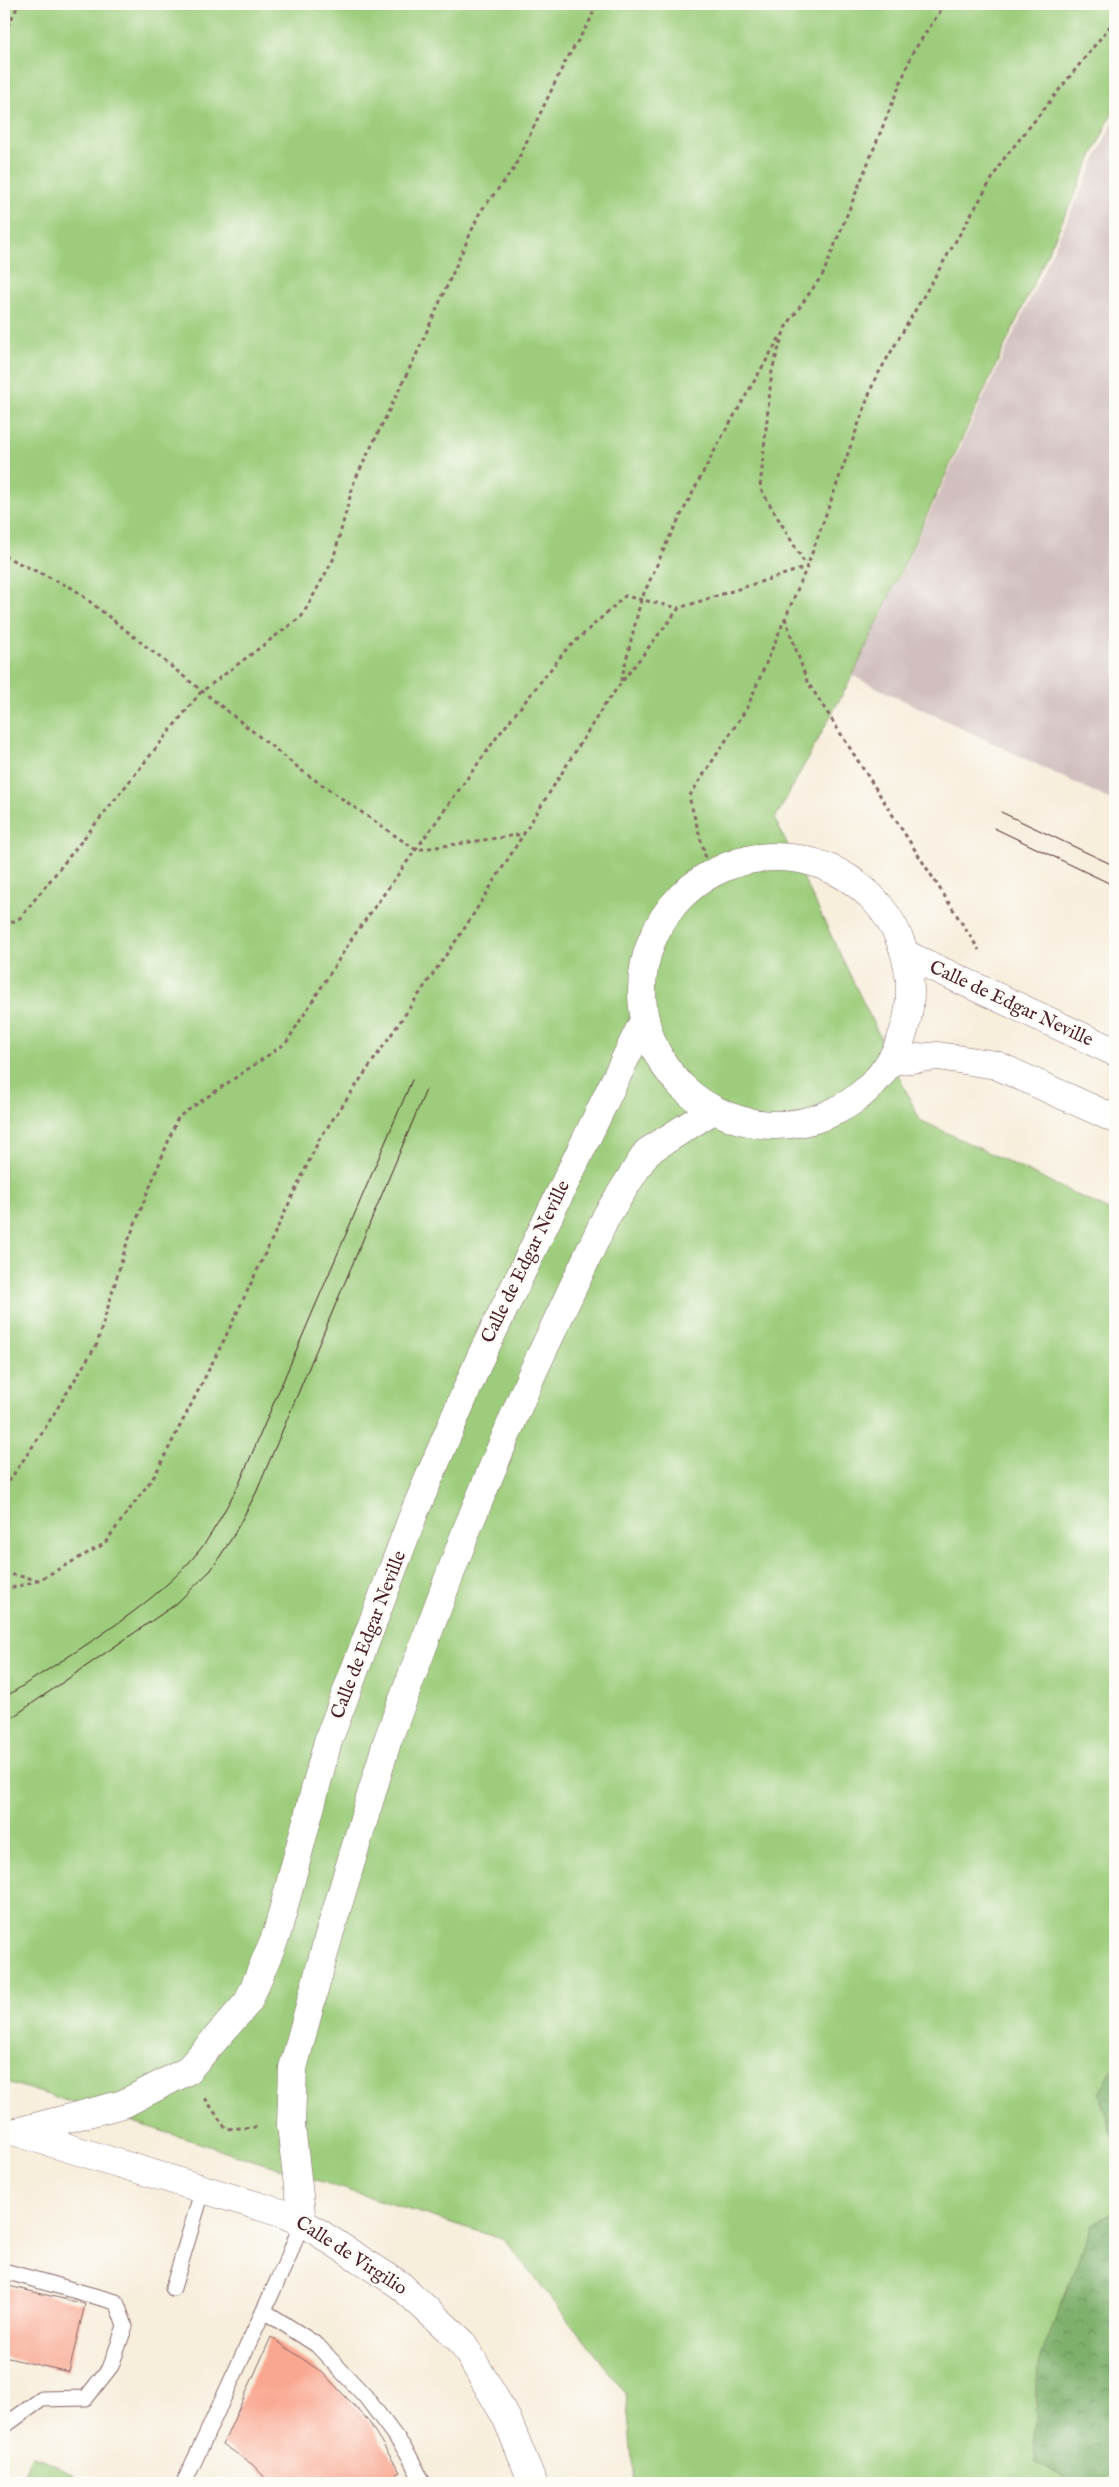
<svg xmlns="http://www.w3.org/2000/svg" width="1119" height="2487" viewBox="0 0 1119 2487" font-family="'IM FELL English',serif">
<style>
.railway{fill:#d1bfbf}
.green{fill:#9dcd7c;stroke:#747654}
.forest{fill:url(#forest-crowns);stroke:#64684c}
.building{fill:#f9a791}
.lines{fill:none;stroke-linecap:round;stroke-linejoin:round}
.service-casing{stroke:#876769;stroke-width:17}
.minor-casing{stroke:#876769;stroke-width:29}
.path{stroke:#876769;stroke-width:3;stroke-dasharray:4 4;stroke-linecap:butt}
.service{stroke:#fff;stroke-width:15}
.minor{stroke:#fff;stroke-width:28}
.tram{stroke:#4a1f2b;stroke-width:1}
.labels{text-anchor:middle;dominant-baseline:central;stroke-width:5;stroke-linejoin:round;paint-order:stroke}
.street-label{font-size:19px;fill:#4a1f2b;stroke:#fdfcf7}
</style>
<defs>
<pattern id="forest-crowns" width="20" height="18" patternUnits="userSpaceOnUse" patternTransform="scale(1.25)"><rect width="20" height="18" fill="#7eb06c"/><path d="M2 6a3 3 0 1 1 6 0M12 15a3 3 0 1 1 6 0" fill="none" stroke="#698f59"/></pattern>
</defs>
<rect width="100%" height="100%" fill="#fdfcf7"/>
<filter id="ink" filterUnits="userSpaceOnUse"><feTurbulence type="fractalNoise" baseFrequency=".02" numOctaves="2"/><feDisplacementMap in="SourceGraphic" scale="10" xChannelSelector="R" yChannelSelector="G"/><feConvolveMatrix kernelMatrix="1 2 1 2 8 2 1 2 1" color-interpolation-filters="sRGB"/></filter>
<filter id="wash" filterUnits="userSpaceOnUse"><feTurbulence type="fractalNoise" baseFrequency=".0096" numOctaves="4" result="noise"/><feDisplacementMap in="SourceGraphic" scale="20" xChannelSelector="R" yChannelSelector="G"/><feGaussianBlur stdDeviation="1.12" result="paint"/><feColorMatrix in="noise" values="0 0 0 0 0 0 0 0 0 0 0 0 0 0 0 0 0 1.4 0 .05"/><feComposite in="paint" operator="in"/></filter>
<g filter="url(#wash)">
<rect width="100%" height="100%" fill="#f7eedc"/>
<!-- railway -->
<path class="railway" d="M1115 118V802L853 676Z"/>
<!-- green -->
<g class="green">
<path d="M4 4H1115V107L855 671 775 819 920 1120 1115 1213V2065L1099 2094 1115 2142V2210L1092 2225 1034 2461 1075 2483H634L626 2393 505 2240 4 2081Z"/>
<path d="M32 2455 74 2474 69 2483H20Z"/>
</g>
<!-- forest -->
<g class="forest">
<path d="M1115 2065V2142L1099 2094Z"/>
<path d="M1115 2210V2472L1105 2483H1075L1034 2462 1038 2364 1092 2225Z"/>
</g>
<g id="blocks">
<!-- building -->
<g class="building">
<path d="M4 2285 85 2304 69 2372 4 2357Z"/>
<path d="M271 2337 323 2373 367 2419 400 2472 393 2476 397 2483H270L253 2465 223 2444Z"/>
</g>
</g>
</g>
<g filter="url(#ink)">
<use href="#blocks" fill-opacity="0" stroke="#876769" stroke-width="1"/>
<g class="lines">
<!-- service casing -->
<g class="service-casing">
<g id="service">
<path d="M4 2271 116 2302 125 2326 111 2366 86 2398 42 2399 7 2424"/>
<path d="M173 2288 203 2189"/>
<path d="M264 2311 317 2345 365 2396 407 2452 423 2483"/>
<path d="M184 2483 288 2258 302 2222"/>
</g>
</g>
<!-- minor casing -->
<g class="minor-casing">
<g id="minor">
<circle cx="776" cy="991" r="134"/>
<path d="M907 955 1115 1052"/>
<path d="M891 1061 938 1056 996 1065 1115 1119"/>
<path d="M16 2132 123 2104 187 2071 248 2002 277 1933 328 1741 414 1513 481 1356 644 1020"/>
<path d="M16 2132 281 2213 302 2222 400 2285 462 2342 507 2419 533 2483"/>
<path d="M302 2222 291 2125 293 2068 329 1935 387 1742 467 1529 531 1376 607 1215 647 1152 713 1110"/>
</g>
</g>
<!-- path -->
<g class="path">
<path d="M4 33 19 4"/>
<path d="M4 556 74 589 305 773 416 850 524 834"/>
<path d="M785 618 807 681 979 950"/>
<path d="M621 681 641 600 668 540 719 442 781 335"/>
<path d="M710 873 689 797 747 708 807 567 874 381 1003 160 1115 20"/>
<path d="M4 926 20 918 201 692 302 616 333 560 354 482 418 351 480 212 513 170 564 64 592 17 595 4"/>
<path d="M4 1488 42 1433 97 1344 126 1246 178 1117 286 1043 353 937 497 737 565 651 625 596 679 608"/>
<path d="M4 1573 39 1580 104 1544 155 1475 224 1340 320 1138 466 926 605 704 679 608 807 567 760 488 772 370 785 328 823 274 913 52 945 4"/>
<path d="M4 1590 37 1581"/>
<path d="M205 2098 226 2129 258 2127"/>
</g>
<!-- service -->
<use href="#service" class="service"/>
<!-- minor -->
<use href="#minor" class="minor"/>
<!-- tram -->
<g class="tram">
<path d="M1001 812 1115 866"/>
<path d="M994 828 1115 886"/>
<path d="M4 1698C64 1658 146 1612 193 1558 212 1537 225 1509 239 1484L412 1080"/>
<path d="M4 1723 176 1604 211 1570 232 1538 256 1493 426 1090"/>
</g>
</g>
</g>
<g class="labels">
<!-- street labels -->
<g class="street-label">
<text transform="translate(1011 1004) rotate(25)">Calle de Edgar Neville</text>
<text transform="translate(526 1262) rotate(-64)">Calle de Edgar Neville</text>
<text transform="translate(369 1635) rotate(-69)">Calle de Edgar Neville</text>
<text transform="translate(351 2256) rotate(33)">Calle de Virgilio</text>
</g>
</g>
<!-- margin -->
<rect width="1119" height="2487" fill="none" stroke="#fdfcf7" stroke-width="20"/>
</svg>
